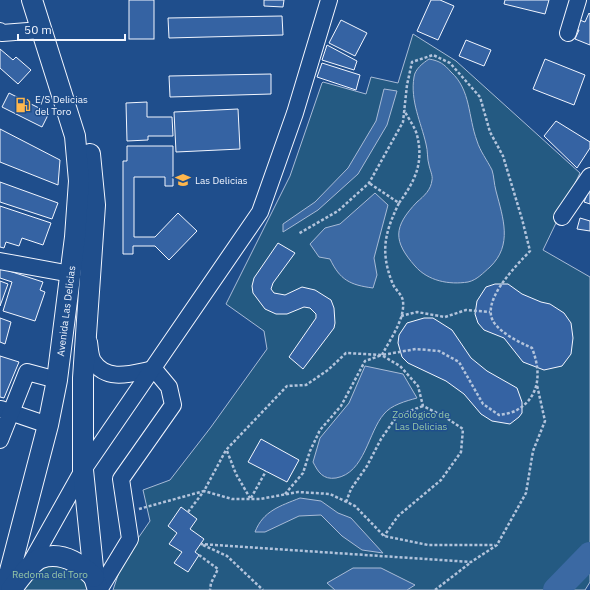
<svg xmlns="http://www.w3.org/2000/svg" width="590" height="590" viewBox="0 0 590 590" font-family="'IBM Plex Sans',sans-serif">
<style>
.green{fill:#245a82;stroke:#a8bbd7}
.water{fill:#3b69a3;stroke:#a8bbd7}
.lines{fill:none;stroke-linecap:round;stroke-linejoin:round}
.river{stroke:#3b69a3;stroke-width:26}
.building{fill:#3563a3;stroke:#f2f6ff}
.minor-casing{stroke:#f2f6ff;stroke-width:18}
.major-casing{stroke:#f2f6ff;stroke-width:22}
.path{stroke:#b3c4dc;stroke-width:2.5;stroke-dasharray:3 2;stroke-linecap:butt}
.minor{stroke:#1f4e8c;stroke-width:16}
.major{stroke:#1f4e8c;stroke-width:20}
.labels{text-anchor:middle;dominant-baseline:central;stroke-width:3;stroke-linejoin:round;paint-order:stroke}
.poi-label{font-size:10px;fill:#f2f6ff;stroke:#1f4e8c;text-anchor:start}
.street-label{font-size:10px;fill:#f2f6ff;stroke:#1f4e8c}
.park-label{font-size:10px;fill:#97c8a6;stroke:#1f4e8c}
</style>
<rect width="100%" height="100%" fill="#1f4e8c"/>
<!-- green -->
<g class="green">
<path d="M413 34 456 61 580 173 543 250 590 277V582L585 590H113L123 560 150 521 143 490 170 480 211 427 267 349 264 331 226 304 290 176 322 83 323 82 366 94 371 77 398 83Z"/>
<path d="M63 556 98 590H11L25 572Z"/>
</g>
<!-- water -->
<g class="water">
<path d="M429 59C440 61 444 64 451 72 471 90 468 117 477 141 480 151 487 160 492 170 494 176 494 184 496 191 503 218 513 245 490 267 483 273 477 280 468 282 449 285 428 281 415 266 393 241 393 227 417 202 424 196 431 190 432 180 433 176 430 170 429 165 427 159 428 151 426 144 421 122 410 101 414 77 415 69 423 63 429 59Z"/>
<path d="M384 89 397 91 387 125 358 174 318 210 283 232V224L315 202 348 168 376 121Z"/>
<path d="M375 193 388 205 374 258 377 275 373 288C350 285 340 280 330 259L319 257 310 244 325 228 340 224Z"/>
<path d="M365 366 403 374 417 398C406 401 391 405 384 414 368 432 365 473 336 478 323 480 318 472 313 462L320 438 349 403Z"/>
<path d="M300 498 321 501 338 513 351 518 383 553 362 550 342 536 321 515 299 516 265 532H255C263 511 280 506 300 498Z"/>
<path d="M353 568H381L415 585 407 590H335L327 583Z"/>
</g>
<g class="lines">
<!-- river -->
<path class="river" d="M556 590 590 555"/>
</g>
<!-- building -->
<g class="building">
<rect x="129" y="0" width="25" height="39"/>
<path d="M264 0H284L283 7 264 6Z"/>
<path d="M431 0H440L454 6 438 40 417 31Z"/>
<path d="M505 0H549L545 14 504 4Z"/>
<path d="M589 13 590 14V45L575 39 579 30 574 29 577 19 585 22Z"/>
<path d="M282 16 283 35 169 38 168 18Z"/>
<path d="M341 20 367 33 355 56 329 43Z"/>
<path d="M466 40 491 50 484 66 459 56Z"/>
<path d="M327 45 357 61 354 70 322 60Z"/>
<path d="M0 49 13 60 16 57 31 70 18 84 0 68Z"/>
<path d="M545 59 585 75 574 105 533 89Z"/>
<path d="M322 63 360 75 356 90 317 77Z"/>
<path d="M271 74V94L170 97 169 76Z"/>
<path d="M9 93 49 113 42 127 2 107Z"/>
<path d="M147 102V117H172L173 136H148V140L127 141 126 103Z"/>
<path d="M238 109 240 149 176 152 174 112Z"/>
<path d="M556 121 590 142V148L577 168 544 136Z"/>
<path d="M0 129 60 160 58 185 0 162Z"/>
<path d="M127 146H173V186H165V177H134V237H155L178 213 197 231 169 260 155 246H133V254H123V161H127Z"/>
<path d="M0 182 58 203 52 219 0 202Z"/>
<path d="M590 188V204L584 202Z"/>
<path d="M0 206 51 223 43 245 22 238 19 246 6 242 4 248 0 247Z"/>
<path d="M580 218 590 221V231L577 229Z"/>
<path d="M278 243 295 253 273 283 271 289 274 293 285 295 302 287 315 290 331 300 334 308 335 323 334 328 303 369 289 357 316 318V314L310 308 304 307 287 314H276L265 309 253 293 252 286 254 278Z"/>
<path d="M0 268 43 282 40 290 45 292 35 321 3 311 12 282 0 278Z"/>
<path d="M0 281 8 284 0 306Z"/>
<path d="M495 284H508L522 294 541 302 550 304 564 313 571 323 573 338 571 354 562 366 544 370 523 362 504 338 484 330 478 323 475 314 477 301 486 287Z"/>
<path d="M0 318 11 322 5 344 0 342Z"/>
<path d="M424 318H433L452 330 471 358 487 371 517 388 522 402V413L519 417 510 424 492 421 481 414 464 394 446 381 408 363 402 357 398 343 399 335 407 323Z"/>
<path d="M0 356 19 362 4 398 0 397Z"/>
<path d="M261 439 299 460 287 482 248 462Z"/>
<path d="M181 507 197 519 190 529 204 539 195 552 199 555 188 572 174 563 182 552 169 544 177 533 168 526Z"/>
</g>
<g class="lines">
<!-- minor casing -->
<g class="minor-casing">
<g id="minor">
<path d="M0 31 2 33 41 30"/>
<path d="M568 33 578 0"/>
<path d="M562 217 590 176"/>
<path d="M0 261 71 274"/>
<path d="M89 342C90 348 90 356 93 361 107 383 133 373 154 369L169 387 173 405 121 479 130 539 99 590"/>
<path d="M1 409 48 425"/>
<path d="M0 440 27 372 57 380"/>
<path d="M29 566 83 470 260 212 295 113 329 0"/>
</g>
</g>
<!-- major casing -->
<g class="major-casing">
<g id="major">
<path d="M90 154 95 205 83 378V470L94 577 98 590"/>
<path id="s1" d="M5 590 48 425 57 380 75 237 79 181 75 136 32 0"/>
<path d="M11 590C18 581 31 562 41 558 62 551 80 563 94 577"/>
</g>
</g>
<!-- path -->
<g class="path">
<path d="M399 203C415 181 424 163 417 135 415 127 408 118 404 110"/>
<path d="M401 316 417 312 445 317 466 310 490 312"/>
<path d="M383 356 400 366 418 386 423 406 445 417 463 429 461 452 441 480 398 516 384 536"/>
<path d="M227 451 236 474 250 498"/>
<path d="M285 494 303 473 310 451 320 430 341 406 365 361 382 355C390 339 405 320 403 301 402 294 394 289 392 282 380 251 385 232 399 203L369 183"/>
<path d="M251 498 266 471"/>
<path d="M346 502 351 489 367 466 381 439 397 416 423 406"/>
<path d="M139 509 204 491 226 450 287 386 306 385 328 370 346 353 382 355 416 349 439 351 459 362 483 404 499 415C505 414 512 413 517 410 541 396 541 371 532 348 519 342 504 335 495 324 478 303 516 266 530 251L522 219 503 156 490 132 480 97 450 63 433 55 412 62 407 85 403 122 369 183 338 211 298 234"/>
<path d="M188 512 204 491 232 499H260L298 492 330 494 355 506 384 536 428 545H495"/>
<path d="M200 544 471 562 497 545 526 493 533 451 545 421 537 385"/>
<path d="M203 545 227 556 263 590"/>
<path d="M199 555 218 569 211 583 210 590"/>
<path d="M435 590 470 563"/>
</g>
<!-- minor -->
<use href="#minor" class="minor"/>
<!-- major -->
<use href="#major" class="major"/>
</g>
<!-- icons -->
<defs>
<g id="fuel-bare" transform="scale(1.2)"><path d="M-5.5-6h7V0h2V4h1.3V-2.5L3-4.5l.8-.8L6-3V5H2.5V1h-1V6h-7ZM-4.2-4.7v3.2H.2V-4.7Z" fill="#ffb74d" stroke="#1f4e8c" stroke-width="2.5" paint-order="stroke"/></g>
<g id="school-bare" transform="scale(1.2)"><path d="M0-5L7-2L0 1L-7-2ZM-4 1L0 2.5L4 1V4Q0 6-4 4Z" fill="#ffb74d" stroke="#1f4e8c" stroke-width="2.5" paint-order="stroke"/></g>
</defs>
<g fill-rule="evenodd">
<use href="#fuel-bare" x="23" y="105"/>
<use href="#school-bare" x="183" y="180"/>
</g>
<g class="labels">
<!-- poi labels -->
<g class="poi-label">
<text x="35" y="99">E/S Delicias<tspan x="35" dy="12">del Toro</tspan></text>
<text x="195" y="180">Las Delicias</text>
</g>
<!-- street labels -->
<g class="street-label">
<text stroke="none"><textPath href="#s1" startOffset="286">Avenida Las Delicias</textPath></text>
</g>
<!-- park labels -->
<g class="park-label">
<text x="421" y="414">Zoológico de<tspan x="421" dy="12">Las Delicias</tspan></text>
<text x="50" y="574">Redoma del Toro</text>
</g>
</g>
<!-- scale -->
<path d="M18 34v6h107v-6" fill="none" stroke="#f2f6ff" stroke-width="2"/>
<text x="24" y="34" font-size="12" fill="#f2f6ff" stroke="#1f4e8c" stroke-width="3" paint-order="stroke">50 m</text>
</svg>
